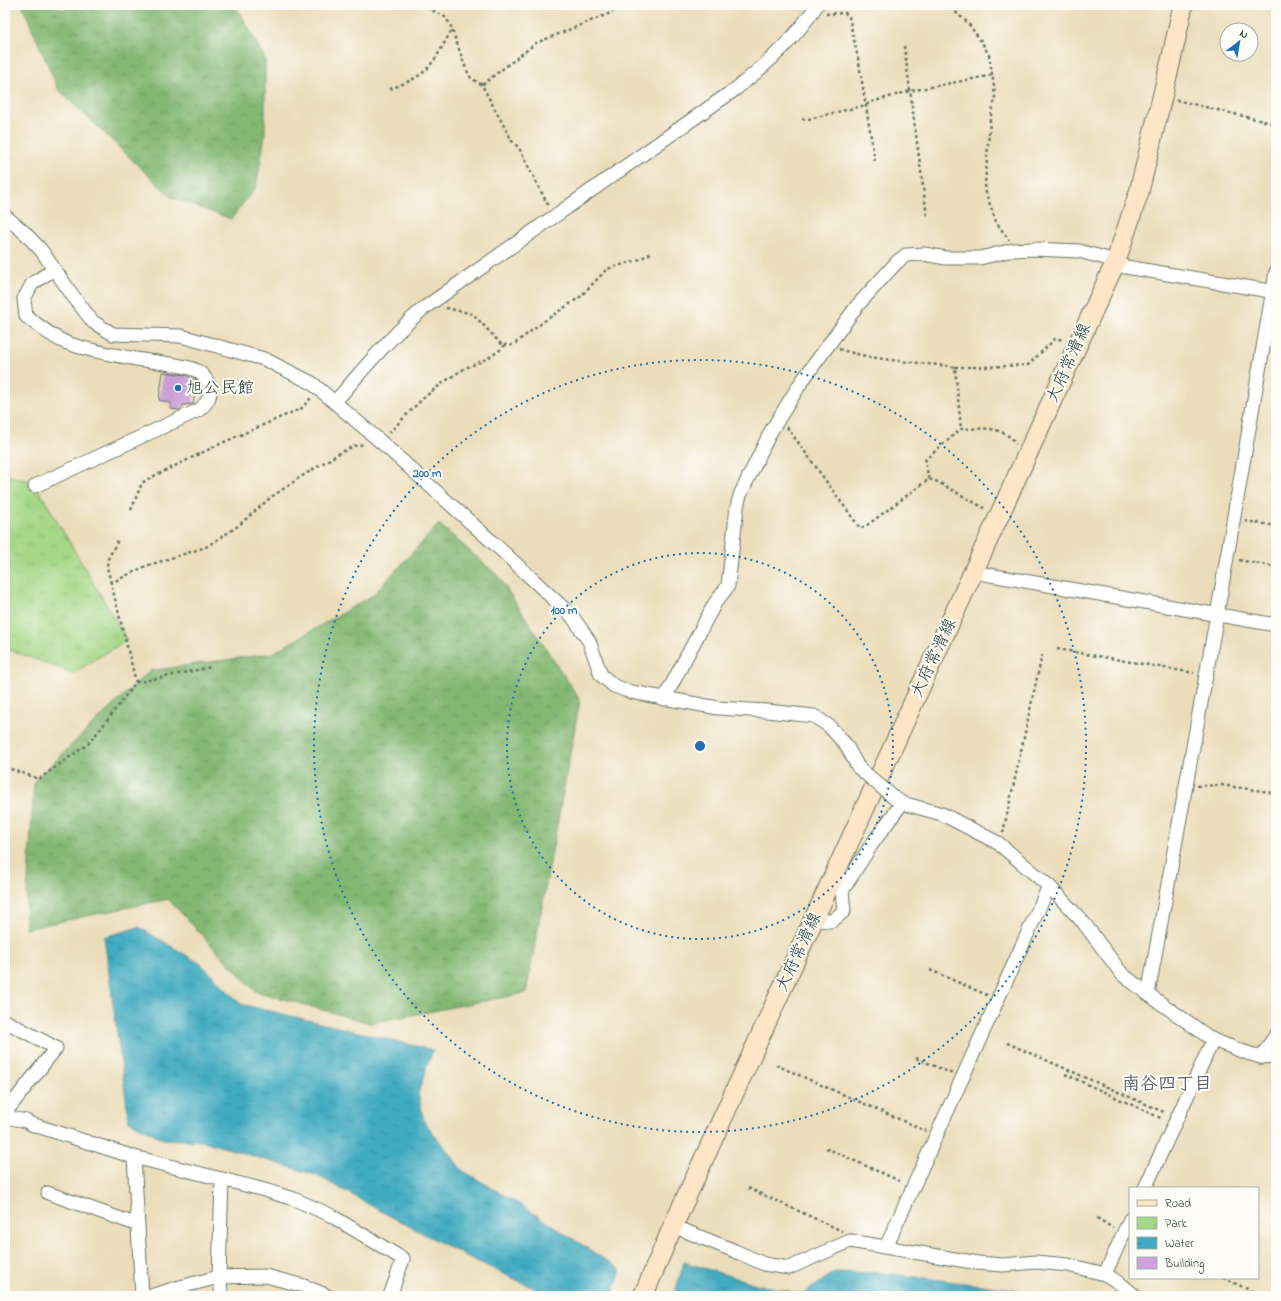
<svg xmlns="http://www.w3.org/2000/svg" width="1281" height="1301" viewBox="0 0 1281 1301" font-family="'Indie Flower','Klee One',sans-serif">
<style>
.forest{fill:url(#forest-crowns);stroke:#517a54}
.park{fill:url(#park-tufts);stroke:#628a5d}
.water{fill:url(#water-ripples);stroke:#30747a}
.building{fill:url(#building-back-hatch)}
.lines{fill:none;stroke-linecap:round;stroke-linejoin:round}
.street-casing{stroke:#667563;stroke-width:15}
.secondary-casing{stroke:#667563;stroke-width:21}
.path{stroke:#667563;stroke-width:2.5;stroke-dasharray:3 3;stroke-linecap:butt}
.street{stroke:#fff;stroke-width:13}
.secondary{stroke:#fde5c5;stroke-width:19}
.street-bridge-casing{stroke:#667563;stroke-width:15;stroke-linecap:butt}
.street-bridge{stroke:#fff;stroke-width:13}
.ring{fill:none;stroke:#1f6fb2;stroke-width:2;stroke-dasharray:2 4}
.poi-dot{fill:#1f6fb2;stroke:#fdfcf7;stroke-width:1.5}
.labels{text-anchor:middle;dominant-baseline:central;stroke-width:4;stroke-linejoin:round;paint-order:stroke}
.street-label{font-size:17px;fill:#1f3d34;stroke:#fdfcf7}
.poi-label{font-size:17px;fill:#1f3d34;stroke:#fdfcf7;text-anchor:start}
.neighbourhood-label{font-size:18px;font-weight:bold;fill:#5d606f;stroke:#fdfcf7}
.centre{fill:#1f6fb2;stroke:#fdfcf7;stroke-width:2}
.ring-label{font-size:12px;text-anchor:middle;font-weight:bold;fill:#1f6fb2;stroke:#fdfcf7;stroke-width:4;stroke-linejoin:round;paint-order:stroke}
</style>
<defs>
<pattern id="forest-crowns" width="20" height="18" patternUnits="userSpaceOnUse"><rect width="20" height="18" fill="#83b873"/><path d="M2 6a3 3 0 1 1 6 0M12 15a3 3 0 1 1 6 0" fill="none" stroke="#6b975f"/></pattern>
<pattern id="park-tufts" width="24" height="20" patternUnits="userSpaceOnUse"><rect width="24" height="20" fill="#a4d786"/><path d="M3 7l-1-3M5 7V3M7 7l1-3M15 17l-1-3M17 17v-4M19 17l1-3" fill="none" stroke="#8db974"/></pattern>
<pattern id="water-ripples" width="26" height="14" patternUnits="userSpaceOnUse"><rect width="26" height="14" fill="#41aac0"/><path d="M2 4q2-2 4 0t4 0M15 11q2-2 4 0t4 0" fill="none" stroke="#368c9d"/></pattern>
<pattern id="building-back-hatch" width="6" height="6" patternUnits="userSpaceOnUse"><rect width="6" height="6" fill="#cfa2dd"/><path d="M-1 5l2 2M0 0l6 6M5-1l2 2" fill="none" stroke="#a785b4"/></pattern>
</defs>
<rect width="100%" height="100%" fill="#fdfcf7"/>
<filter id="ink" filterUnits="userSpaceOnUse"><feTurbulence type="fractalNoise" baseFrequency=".025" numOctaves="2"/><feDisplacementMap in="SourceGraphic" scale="8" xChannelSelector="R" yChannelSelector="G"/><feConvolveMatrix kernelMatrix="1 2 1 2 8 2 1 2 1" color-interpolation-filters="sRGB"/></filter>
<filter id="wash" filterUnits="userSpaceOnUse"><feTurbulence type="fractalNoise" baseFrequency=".012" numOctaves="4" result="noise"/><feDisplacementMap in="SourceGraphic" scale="16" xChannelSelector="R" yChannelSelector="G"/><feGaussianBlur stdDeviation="0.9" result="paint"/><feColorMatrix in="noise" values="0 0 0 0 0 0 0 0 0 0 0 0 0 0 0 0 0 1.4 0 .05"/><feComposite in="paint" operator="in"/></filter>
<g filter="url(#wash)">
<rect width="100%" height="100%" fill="#ebddba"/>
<!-- forest -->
<g class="forest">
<path d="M22 5H59L62 10 71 5H231L240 12 265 59V135L256 187 231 219 171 197 58 89Z"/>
<path d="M439 524 498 576 580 700 526 993 370 1023 255 991 168 899 25 929 34 781 149 671 273 653 373 595Z"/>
</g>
<!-- park -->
<path class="park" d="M5 475 34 482 127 640 73 673 5 648Z"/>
<!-- water -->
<g class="water">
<path d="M139 927 201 964 241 1004 433 1050 418 1093 424 1121 462 1170 527 1209 621 1270 612 1296H550L460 1253 388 1215 316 1175 203 1141 163 1139 129 1121 104 937Z"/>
<path d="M684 1262 763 1286 803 1294 835 1272 885 1273 1036 1292 1047 1296H674Z"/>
</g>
<g id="blocks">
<!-- building -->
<path class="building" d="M163 372 185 375 197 380 193 404 183 405 181 410H179L171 409V403L159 400Z"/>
</g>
</g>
<g filter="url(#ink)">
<use href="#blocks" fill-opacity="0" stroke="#667563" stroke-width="1"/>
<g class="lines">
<!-- street casing -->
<g class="street-casing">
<g id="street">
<path d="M5 216 25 233 41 250 73 296 93 322 113 334 181 336 264 359 312 383 381 442 499 548 572 616 589 641 601 675 614 686 631 692 718 708 767 711 814 716 829 726 846 745 858 767"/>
<path d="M1114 265 1276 292"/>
<path d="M335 402C363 369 391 336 424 308L737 88C769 62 794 40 817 5"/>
<path d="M35 486 199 410C201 408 205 405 207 401 214 391 208 379 199 372 190 365 149 361 136 359 114 355 89 351 67 343 52 337 39 326 26 316L24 299 32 284 54 269"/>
<path d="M973 572 1276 625"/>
<path d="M664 699 715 603 728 586 737 507 740 495 771 431 802 381 857 306 897 262 906 255 924 254 946 258H980L1013 250 1033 249 1079 251 1116 261"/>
<path d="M893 797 902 803 942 814 998 843 1049 886 1083 922 1122 974 1148 994 1213 1040 1247 1053 1261 1057 1276 1056"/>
<path d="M813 920 832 921 844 911 842 891 872 844 902 803"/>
<path d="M1148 994 1217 615 1276 272"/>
<path d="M5 1021 56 1048 5 1113"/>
<path d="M1261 1057 1276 1035"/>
<path d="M5 1117 26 1121 31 1124 134 1157 261 1189 294 1199 330 1215 403 1259 390 1296"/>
<path d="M134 1157 142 1296"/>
<path d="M222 1179 219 1277 222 1296"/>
<path d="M1145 1188 1213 1040"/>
<path d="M48 1193 138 1225"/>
<path d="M673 1226 735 1251 764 1264 789 1268 850 1241 978 1263 1003 1265 1036 1262 1068 1265 1105 1274 1122 1285 1135 1296"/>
<path d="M886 1247 1049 886"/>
<path d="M1105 1274 1130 1219"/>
<path d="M151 1296 180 1287 219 1277 266 1276 304 1286 328 1296"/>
</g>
</g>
<!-- secondary casing -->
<g class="secondary-casing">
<path id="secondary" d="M643 1296 673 1226 1116 261 1139 192 1172 56 1183 5"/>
</g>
<!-- path -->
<g class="path">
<path d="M422 5 445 17 450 24 466 69 471 78 482 85"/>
<path d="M948 5 951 8 961 5"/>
<path d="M951 8 968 23 981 41 989 55 994 86 995 98 990 120 985 184 986 193 996 222 1009 240"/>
<path d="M826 14 845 13 849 17 859 63 875 162"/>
<path d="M904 46 927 216"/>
<path d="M390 89C400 85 412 81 421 74 435 64 443 44 452 30"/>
<path d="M1176 100 1276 124"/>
<path d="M802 119H809L866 105 871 102 910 91 993 75"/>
<path d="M548 205 519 148 512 141 482 85 536 43 613 12"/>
<path d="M446 308 473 314 502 345H513L543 322 580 297 607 269 638 260 653 252"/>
<path d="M839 349C875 361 917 362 955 367L961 429"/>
<path d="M955 367H984L1028 365 1055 339H1060L1062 342"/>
<path d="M787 427 860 528 866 526 929 479 938 482 984 508"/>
<path d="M389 433C405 417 420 399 439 386 448 379 458 372 468 367 480 362 495 356 505 345"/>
<path d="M929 479 925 462 926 459 961 429C975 429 995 426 1007 435 1011 437 1013 441 1016 444"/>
<path d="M131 510 142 483 148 479 222 443 302 408 311 398"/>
<path d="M1245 521 1276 526"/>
<path d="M1239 560 1276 567"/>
<path d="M111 583 107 567 108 559 118 540"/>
<path d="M1057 649 1194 673"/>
<path d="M136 682H140L211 667"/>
<path d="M5 767 39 779 88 744 106 722 136 682 111 583 146 566 206 547 238 526 270 498 299 478 338 454 354 446 365 444"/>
<path d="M1197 786 1221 785 1276 793"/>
<path d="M1003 833 1042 655"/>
<path d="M930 970 987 995"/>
<path d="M1007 1043 1166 1113"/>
<path d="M916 1058 953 1074"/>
<path d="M776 1065 926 1131"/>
<path d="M1065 1074 1163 1119"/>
<path d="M826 1148 902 1182"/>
<path d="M748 1188 842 1231"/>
<path d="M1097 1218 1113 1228"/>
<path d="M1223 1278 1263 1296"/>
</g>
<!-- street -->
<use href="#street" class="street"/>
<!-- secondary -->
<use href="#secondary" class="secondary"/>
<!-- street-bridge casing -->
<g class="street-bridge-casing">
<path id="street-bridge" d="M858 767 893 797"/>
</g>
<!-- street-bridge -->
<use href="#street-bridge" class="street-bridge"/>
</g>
</g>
<!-- distance rings -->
<g class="ring">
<circle cx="700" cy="746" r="193"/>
<circle cx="700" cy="746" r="386"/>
</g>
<!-- markers -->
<circle class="poi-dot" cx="178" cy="388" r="4"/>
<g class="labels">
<!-- street labels -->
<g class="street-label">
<text transform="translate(1069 363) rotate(-66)">大府常滑線</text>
<text transform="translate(934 658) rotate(-65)">大府常滑線</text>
<text transform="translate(799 952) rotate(-65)">大府常滑線</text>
</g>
<!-- poi labels -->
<g class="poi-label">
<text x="186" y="388">旭公民館</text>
</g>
<!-- neighbourhood labels -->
<g class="neighbourhood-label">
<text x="1167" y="1085">南谷四丁目</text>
</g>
</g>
<circle cx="700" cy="746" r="6" class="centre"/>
<g class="ring-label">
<text x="427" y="477">200 m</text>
<text x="564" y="614">100 m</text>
</g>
<!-- margin -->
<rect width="1281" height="1301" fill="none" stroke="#fdfcf7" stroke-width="20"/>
<!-- legend -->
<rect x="1129" y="1187" width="130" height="92" fill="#fdfcf7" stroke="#a4b0a9"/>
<rect x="1137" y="1200" width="20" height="6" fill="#fde5c5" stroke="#a4b0a9"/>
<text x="1165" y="1207" font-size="12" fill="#1f3d34">Road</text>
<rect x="1137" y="1217" width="20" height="12" fill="url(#park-tufts)" stroke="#a4b0a9"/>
<text x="1165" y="1227" font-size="12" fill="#1f3d34">Park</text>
<rect x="1137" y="1237" width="20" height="12" fill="url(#water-ripples)" stroke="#a4b0a9"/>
<text x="1165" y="1247" font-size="12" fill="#1f3d34">Water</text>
<rect x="1137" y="1257" width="20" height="12" fill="#cfa2dd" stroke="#a4b0a9"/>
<text x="1165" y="1267" font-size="12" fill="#1f3d34">Building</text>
<!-- north arrow -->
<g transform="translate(1239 42) rotate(31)"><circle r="19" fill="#fdfcf7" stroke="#a4b0a9"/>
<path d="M0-3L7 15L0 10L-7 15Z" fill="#1f6fb2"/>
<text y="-6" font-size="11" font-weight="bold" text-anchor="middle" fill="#1f3d34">N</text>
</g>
</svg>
